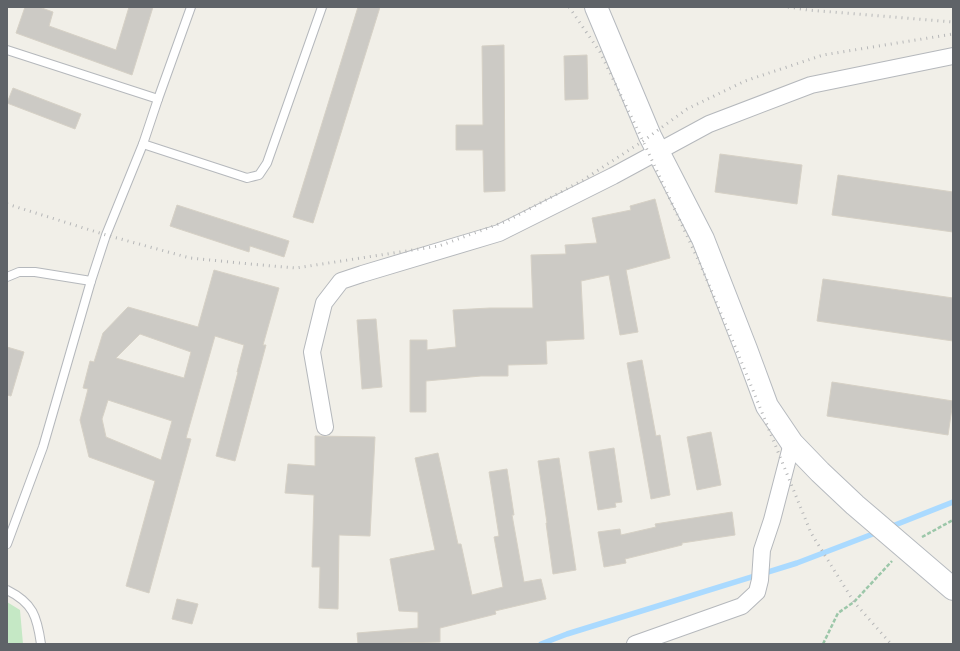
<svg xmlns="http://www.w3.org/2000/svg" width="960" height="651" viewBox="0 0 960 651" font-family="'Space Grotesk',sans-serif">
<style>
.green{fill:#c5e8c5}
.lines{fill:none;stroke-linecap:round;stroke-linejoin:round}
.stream{stroke:#aadaff;stroke-width:5.5}
.building{fill:#cccac5;stroke:#d6d1c6;fill-rule:evenodd}
.lane-casing{stroke:#b5b8bc;stroke-width:10}
.street-casing{stroke:#b5b8bc;stroke-width:18}
.secondary-casing{stroke:#b6babf;stroke-width:24}
.path{stroke:#9cc7a9;stroke-width:2.5;stroke-dasharray:4 2;stroke-linecap:butt}
.lane{stroke:#fff;stroke-width:8}
.street{stroke:#fff;stroke-width:16}
.secondary{stroke:#fff;stroke-width:22}
.rail{stroke:#b6b7b8;stroke-width:3;stroke-dasharray:1 5;stroke-linecap:butt}
</style>
<rect width="100%" height="100%" fill="#f1efe8"/>
<!-- green -->
<path class="green" d="M7 602 20 610 23 644H7Z"/>
<g class="lines">
<!-- stream -->
<g class="stream">
<path d="M890 527 953 502"/>
<path d="M541 644 567 634 797 563 878 532"/>
</g>
</g>
<!-- building -->
<g class="building">
<path d="M25 7H39L53 12 49 26 116 50 129 7H153L132 75 16 33Z"/>
<path d="M358 7H380L313 223 293 217Z"/>
<path d="M504 45 505 191 484 192 483 150H456V125H483L482 46Z"/>
<path d="M587 55 588 99 565 100 564 56Z"/>
<path d="M13 88 81 114 75 129 7 103Z"/>
<path d="M720 154 802 165 797 204 715 192Z"/>
<path d="M838 175 953 192V232L832 215Z"/>
<path d="M655 199 670 258 626 270 638 332 620 335 609 275 581 281 584 339 546 341 547 364 508 365V376H481L426 381V412H410V340H427V350L456 347 453 310 490 308H533L531 255 566 254 565 245 597 243 592 218 631 210 630 206Z"/>
<path d="M177 205 289 241 284 257 250 246 249 252 170 226Z"/>
<path d="M214 270 279 288 263 345H266L235 461 216 456 238 372H237L244 345 215 336 186 438 191 439 149 593 126 586 155 481 89 457 80 420 88 389 83 388 90 361 94 362 103 333 128 307 198 327ZM140 334 191 352 184 378 116 358ZM108 400 172 421 161 460 106 437 102 419Z"/>
<path d="M823 279 953 298V341L817 321Z"/>
<path d="M376 319 382 387 362 389 357 320Z"/>
<path d="M7 347 24 352 11 396 7 395Z"/>
<path d="M642 360 656 436 660 435 670 495 651 499 627 363Z"/>
<path d="M832 382 953 401 948 435 827 416Z"/>
<path d="M711 432 721 485 697 490 687 437Z"/>
<path d="M315 436 375 437 370 536 339 535 338 609 319 608 320 567H312L314 495 285 493 288 464 315 466Z"/>
<path d="M614 448 622 502 615 503 616 507 598 510 589 452Z"/>
<path d="M438 453 458 544H461L472 595 503 587 494 537 499 536 489 472 507 469 514 515H512L524 582 541 579 546 599 495 611 496 614 440 628V642L358 644 357 633 418 628V612L399 611 390 559 435 550 415 458Z"/>
<path d="M559 458 576 570 553 574 546 523H547L538 461Z"/>
<path d="M732 512 735 535 682 543V545L625 559 626 563 604 567 598 532 620 529 621 535 656 527 655 524Z"/>
<path d="M177 599 198 604 192 624 172 619Z"/>
</g>
<g class="lines">
<!-- lane casing -->
<g class="lane-casing">
<g id="lane">
<path d="M191 7 158 99 143 144 247 178 259 175 267 163 322 7"/>
<path d="M7 50 158 99"/>
<path d="M7 277 19 272H35L91 281"/>
<path d="M7 544 43 447 91 281 106 235 143 144"/>
<path d="M7 590C33 603 37 616 41 644"/>
</g>
</g>
<!-- street casing -->
<g class="street-casing">
<g id="street">
<path d="M325 427 312 352 324 303 341 281 362 274 499 233 613 176 709 124 811 85 953 56"/>
<path d="M635 644 742 606 757 592 760 580 762 550 772 520 792 443"/>
</g>
</g>
<!-- secondary casing -->
<g class="secondary-casing">
<path id="secondary" d="M596 7 650 136 703 239 746 349 767 406 792 443 820 472 855 505 953 589"/>
</g>
<!-- path -->
<g class="path">
<path d="M922 537 953 520"/>
<path d="M823 644 838 613 854 602 892 561"/>
</g>
<!-- lane -->
<use href="#lane" class="lane"/>
<!-- street -->
<use href="#street" class="street"/>
<!-- secondary -->
<use href="#secondary" class="secondary"/>
<!-- rail -->
<g class="rail">
<path d="M569 7 600 52 643 141 701 266 739 356 811 533 854 602 891 644"/>
<path d="M788 7 808 10 953 22"/>
<path d="M7 204 106 235 190 258 250 264 296 268 439 246 507 221 583 180 643 141 687 109 745 81 823 55 953 34"/>
</g>
</g>
<!-- border -->
<rect width="960" height="651" fill="none" stroke="#5f6368" stroke-width="16"/>
</svg>
